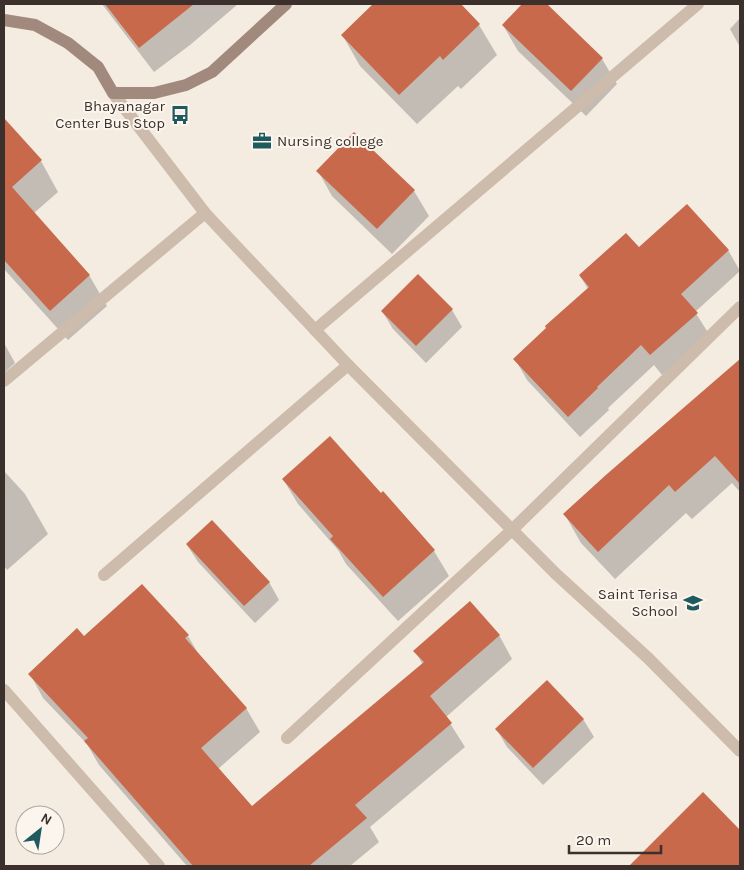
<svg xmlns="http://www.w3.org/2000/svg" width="744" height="870" viewBox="0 0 744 870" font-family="Karla,sans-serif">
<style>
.shadow{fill:#0003}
.building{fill:#c8694b}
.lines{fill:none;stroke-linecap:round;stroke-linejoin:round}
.street{stroke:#cdbbac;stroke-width:12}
.secondary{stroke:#a18a7d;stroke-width:12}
.labels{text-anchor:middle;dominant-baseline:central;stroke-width:4;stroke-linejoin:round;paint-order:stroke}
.poi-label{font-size:15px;fill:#3b302b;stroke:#fbf5ee;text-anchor:end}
</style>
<rect width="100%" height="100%" fill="#f4ebe1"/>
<!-- shadow -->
<g class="shadow">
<path d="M102 4H238L190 45 154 72Z"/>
<path d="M375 4H459L479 25 497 55 461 89 458 86 417 124 360 66 343 36Z"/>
<path d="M524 4H545L602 59 617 84 586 116 518 51 503 25Z"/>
<path d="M740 18V47L730 29Z"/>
<path d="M4 120 41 161 58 192 34 213 89 275 107 306 68 340 4 269Z"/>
<path d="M318 171 414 191 429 216 392 254 332 196Z"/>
<path d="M639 249 728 250 740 271 695 312 709 334 662 375 654 365 608 408 609 410 580 437 527 380 515 359 588 289 580 276Z"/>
<path d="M452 310 462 327 426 363 393 329 382 311Z"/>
<path d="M4 343 15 363 4 373Z"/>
<path d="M740 360V492L732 483 692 519 686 513 615 579 581 543 565 515 608 475Z"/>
<path d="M4 471 25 494 48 534 7 570 4 566Z"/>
<path d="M283 479 434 551 449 576 398 621 346 564 338 550 298 504Z"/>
<path d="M187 545 269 582 279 600 255 623 198 562Z"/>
<path d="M499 635 512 659 446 717 465 747 370 827 379 842 350 866H187L99 765 87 744 43 698 30 674 84 637 188 636 199 655 246 708 260 732 218 769 252 808 423 665 415 651Z"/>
<path d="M583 719 594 737 543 785 507 747 497 730Z"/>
<path d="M703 794 740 832V866H648L641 855Z"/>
</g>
<!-- building -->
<g class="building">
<path d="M105 4H194L139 48Z"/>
<path d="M373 4H461L480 24 443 60 440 56 399 95 341 35Z"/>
<path d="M522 4H547L603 58 571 91 502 25Z"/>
<path d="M4 118 42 160 12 187 90 275 50 311 4 260Z"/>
<path d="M354 132 415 190 377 229 316 171Z"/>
<path d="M687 204 729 250 681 294 698 313 650 355 641 345 597 387 598 388 568 417 513 359 546 328 545 326 589 287 579 275 626 233 639 247Z"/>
<path d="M418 274 453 309 416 346 381 311Z"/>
<path d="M740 359V484L715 456 675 492 669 485 598 552 563 514 607 474Z"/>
<path d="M330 436 381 493 383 491 435 550 383 597 330 539 333 536 282 479Z"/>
<path d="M212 520 270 582 244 606 186 544Z"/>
<path d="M142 584 189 635 185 638 247 708 201 748 252 806 424 662 413 651 470 601 500 635 430 696 452 723 355 805 367 818 309 866H193L84 741 88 738 28 674 77 628 84 636Z"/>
<path d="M547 680 584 719 533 768 495 729Z"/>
<path d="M703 792 740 830V866H629Z"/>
</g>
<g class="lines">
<!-- street -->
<g class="street">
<path d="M113 93 205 213 348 365 556 574 648 658 740 751"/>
<path d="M315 330 698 4"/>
<path d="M4 381 205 213"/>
<path d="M104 575 348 365"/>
<path d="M4 690 159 866"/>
<path d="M287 738 512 530 740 307"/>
</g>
<!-- secondary -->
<path class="secondary" d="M4 20 35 25 68 43 98 67 113 93H154L186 85 212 72 286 4"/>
</g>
<!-- icons -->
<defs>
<g id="bus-bare" transform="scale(1.5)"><path d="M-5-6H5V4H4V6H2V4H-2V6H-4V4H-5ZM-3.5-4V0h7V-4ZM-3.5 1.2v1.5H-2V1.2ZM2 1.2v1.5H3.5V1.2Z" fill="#1f5a5e" stroke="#fbf5ee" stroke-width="2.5" paint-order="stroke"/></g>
<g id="office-bare" transform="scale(1.5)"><path d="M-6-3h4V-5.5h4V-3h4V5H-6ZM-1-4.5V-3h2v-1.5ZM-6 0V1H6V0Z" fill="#1f5a5e" stroke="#fbf5ee" stroke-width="2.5" paint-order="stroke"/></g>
<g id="school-bare" transform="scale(1.5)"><path d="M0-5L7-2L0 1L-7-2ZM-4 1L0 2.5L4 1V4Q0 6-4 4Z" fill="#1f5a5e" stroke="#fbf5ee" stroke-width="2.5" paint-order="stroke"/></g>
</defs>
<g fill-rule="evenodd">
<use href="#bus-bare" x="180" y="115"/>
<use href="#office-bare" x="262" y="141"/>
<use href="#school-bare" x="693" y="603"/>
</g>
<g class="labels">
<!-- poi labels -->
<g class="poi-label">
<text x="165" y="106">Bhayanagar<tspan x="165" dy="17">Center Bus Stop</tspan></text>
<text x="277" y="141" text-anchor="start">Nursing college</text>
<text x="678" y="594">Saint Terisa<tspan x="678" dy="17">School</tspan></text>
</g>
</g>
<!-- border -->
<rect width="744" height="870" fill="none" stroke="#3b302b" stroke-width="10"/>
<!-- north arrow -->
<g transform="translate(40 830) rotate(30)"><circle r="24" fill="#fbf5ee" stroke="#aea6a0"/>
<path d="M0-4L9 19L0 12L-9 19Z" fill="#1f5a5e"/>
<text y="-8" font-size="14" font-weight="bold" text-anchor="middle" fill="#3b302b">N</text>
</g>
<!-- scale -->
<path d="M569 845v8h92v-8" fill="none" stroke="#3b302b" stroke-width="2.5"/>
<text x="576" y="845" font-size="15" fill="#3b302b" stroke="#fbf5ee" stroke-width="4" paint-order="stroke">20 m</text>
</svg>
